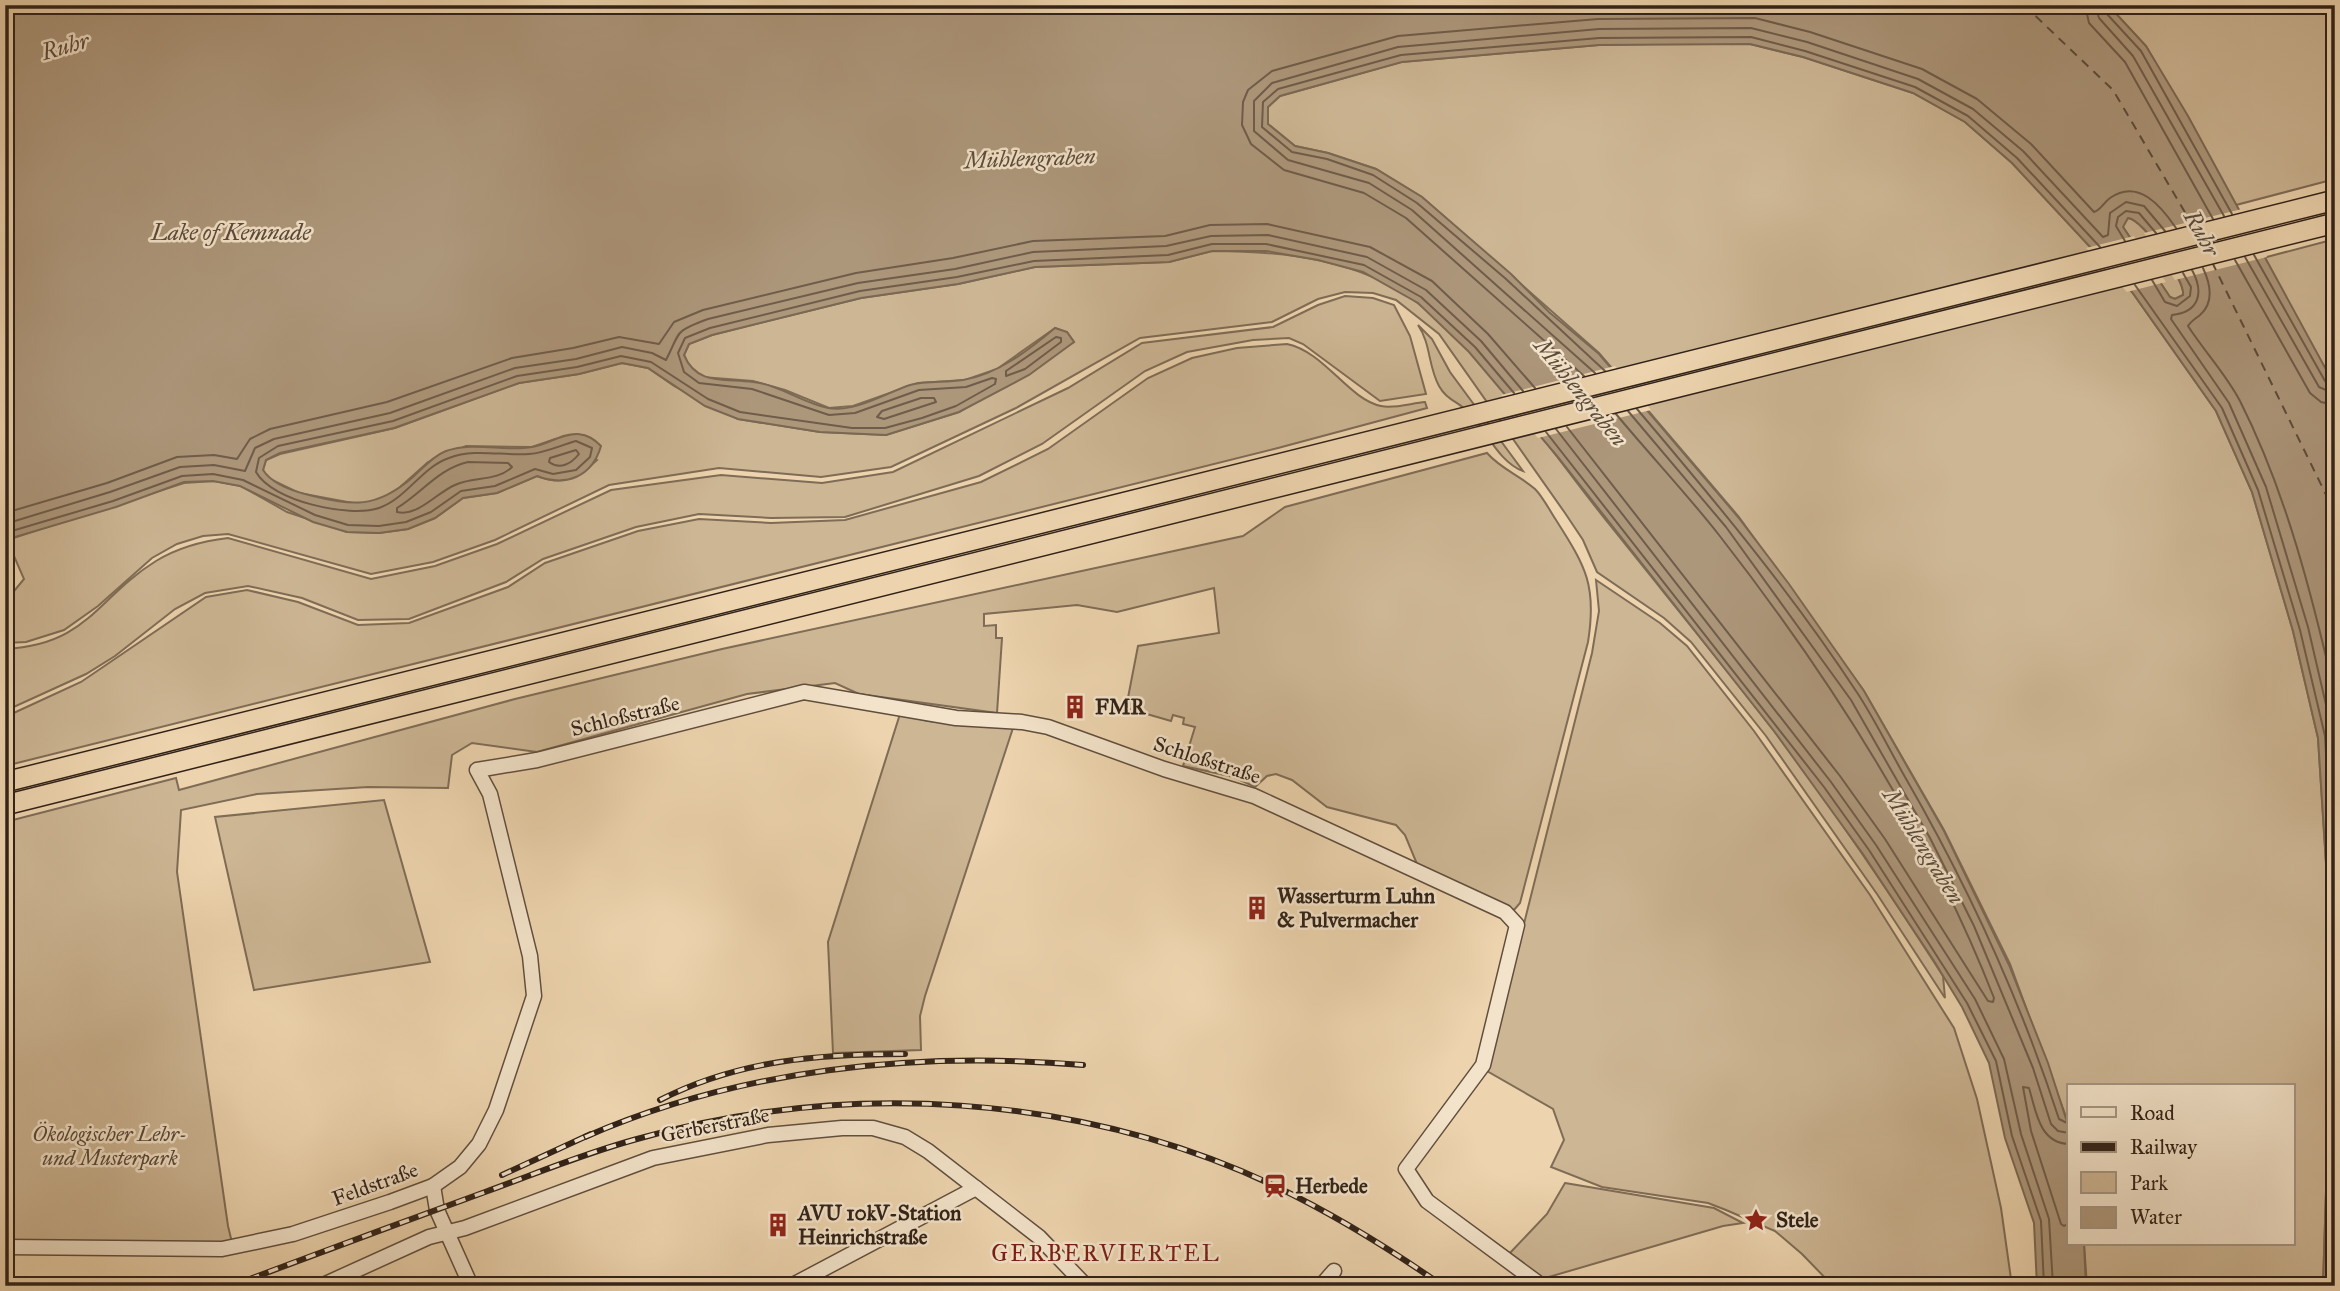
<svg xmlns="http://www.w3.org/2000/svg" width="2340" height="1291" viewBox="0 0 2340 1291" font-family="'IM FELL Great Primer',serif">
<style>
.green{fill:#cdb694;stroke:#7f6c56;stroke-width:2}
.water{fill:#ad977b;stroke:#7b6853;stroke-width:2;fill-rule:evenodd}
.pier{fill:#edd4ae}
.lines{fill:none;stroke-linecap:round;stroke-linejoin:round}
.shore{stroke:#6f5c4a;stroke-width:2}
.ferry{stroke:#5c4b3b;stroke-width:2;stroke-dasharray:9 7;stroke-linecap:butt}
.minor-casing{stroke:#604e3e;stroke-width:17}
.highway-casing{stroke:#312218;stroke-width:22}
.minor{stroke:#f3e3ca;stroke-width:14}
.highway{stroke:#edd4ae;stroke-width:19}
.rail-casing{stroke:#312218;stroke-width:6}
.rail{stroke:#f3e3ca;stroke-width:3.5;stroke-dasharray:10;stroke-linecap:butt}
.labels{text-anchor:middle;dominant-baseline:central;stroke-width:5;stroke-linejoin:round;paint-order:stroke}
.poi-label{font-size:21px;font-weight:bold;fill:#312218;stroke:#f3e3ca;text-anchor:start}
.street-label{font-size:21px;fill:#312218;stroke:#f3e3ca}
.park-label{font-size:21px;font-style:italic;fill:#584737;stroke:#f3e3ca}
.water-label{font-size:23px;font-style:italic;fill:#5c4b3b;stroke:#f3e3ca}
.neighbourhood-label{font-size:23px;letter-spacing:2px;fill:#7a1f14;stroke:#f3e3ca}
</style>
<rect width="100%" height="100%" fill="#edd4ae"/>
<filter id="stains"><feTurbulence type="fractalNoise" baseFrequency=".00286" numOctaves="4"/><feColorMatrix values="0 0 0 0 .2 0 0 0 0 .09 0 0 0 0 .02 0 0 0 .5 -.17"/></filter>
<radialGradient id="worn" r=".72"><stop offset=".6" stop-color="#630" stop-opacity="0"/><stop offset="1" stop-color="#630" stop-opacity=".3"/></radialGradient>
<!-- green -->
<g class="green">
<path d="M2108 5H2335V179L2236 205 2146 46Z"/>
<path d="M1703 43 1750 44 1803 57 1913 93 1965 122 2012 163 2132 292 2216 411 2252 492 2293 631 2318 738 2333 973 2323 1286H2087L2084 1244H2293V1086H2069V1125L2010 964 1944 830 1864 691 1739 517 1599 353 1422 197 1376 169 1328 153 1295 146 1268 124V107L1280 96 1401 62 1599 45Z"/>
<path d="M2128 218C2143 219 2186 281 2183 295L2175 299 2170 297 2123 227V221Z"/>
<path d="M2335 239V386L2263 258Z"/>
<path d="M1212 251C1282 251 1361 259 1419 304 1489 358 1553 454 1609 524 1664 593 1720 661 1774 731 1831 806 1883 883 1934 962L1943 976 1945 998 1877 894 1766 736 1691 642 1664 618 1597 572 1583 540 1565 513 1439 334 1396 300 1373 293 1345 292 1318 299 1272 322 1140 338 1016 408 891 467 821 477 719 468 609 485 495 540 433 562 371 574 228 534 203 536 177 544 152 558 98 606 64 630 26 642 5 643V597L10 596 24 579 7 540 184 483 214 481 241 486 287 512 347 532 379 533 408 529 435 518 463 498 497 493 537 476C563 486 577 479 597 460L555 439 532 447 466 446 428 462 399 488 378 501 358 504 299 493 268 478 263 470 266 460 280 454 395 428 519 383 579 374 622 363 648 368 674 386 738 419 820 432 886 435 959 412 1074 342 1067 332 1055 328 997 369 965 380 918 383 853 406 829 408 785 390 753 381 702 377 689 367 684 355 689 344 712 335 861 298 958 284 1035 267 1169 262Z"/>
<path d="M1345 296 1373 298 1394 305 1410 336 1426 394 1380 401 1303 344 1289 338 1253 340 1187 352 1145 371 1042 444 979 476 845 517 771 518 699 514 636 527 543 559 506 582 409 619 358 620 302 598 248 586 205 593 175 609 115 656 86 674 5 711V649C88 645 96 598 156 561 179 547 202 541 228 538L371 579 435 566 497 544 611 490 721 475 822 483 893 472 1068 388 1142 343 1273 327 1318 305Z"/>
<path d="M1418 325 1432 339 1450 372 1523 471C1499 463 1485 428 1467 411 1457 401 1446 399 1439 386 1428 366 1431 344 1418 325Z"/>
<path d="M1287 344C1325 352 1348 399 1381 406 1394 409 1412 403 1425 402L1427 408 1278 448 5 766V717L81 682 206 597 247 590 298 602 358 625 409 623 508 587 545 563 638 531 699 519 771 523 845 520 981 482 1048 449 1148 378 1192 358 1237 348Z"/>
<path d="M1487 453C1501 469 1519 475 1535 489 1543 497 1550 511 1556 520 1586 567 1597 586 1588 642L1520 903 1514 910 1441 879 1417 864 1405 835 1396 825 1327 807 1292 780 1276 774 1267 776 1255 787 1234 777 1183 766 1195 727 1183 724 1184 718 1173 715 1171 721 1126 708 1138 646 1219 633 1214 588 1117 612 1077 605 984 614V626L996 625V638H1002L997 713 859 694 835 683 747 694 537 752 472 743 452 755 448 788 368 787 257 794 181 810 177 872 228 1226 234 1251H5V822L176 778 179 790 515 699 722 649 1243 536 1285 507Z"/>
<path d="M1596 580 1660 623 1687 646 1754 731 1870 895 1954 1028 1977 1099 2001 1208 2012 1286H1833L1802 1254 1775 1231 1726 1210 1708 1203 1602 1187 1551 1167 1564 1140 1553 1109 1487 1071 1592 653 1599 611Z"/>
<path d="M900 714 928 721 1013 728 925 996 920 1016 921 1050 833 1053 828 942Z"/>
<path d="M384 800 430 962 254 990 215 817Z"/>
<path d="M1565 1183 1714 1208 1743 1223 1723 1226 1542 1279 1509 1254 1547 1214Z"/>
</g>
<!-- water -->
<path class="water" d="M5 5H2108L2146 46 2188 116 2335 386V1286H2323L2333 973 2318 738 2293 631 2252 492 2216 411 2132 292 2012 163 1965 122 1913 93 1803 57 1750 44 1599 45 1402 62 1280 96 1268 107V124L1295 146 1328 153 1376 169 1422 197 1511 274 1549 312 1599 354 1738 517 1789 584 1864 691 1944 831 2009 965 2048 1063 2069 1128V1244H2084L2086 1286H2037L2034 1223 2005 1138 1989 1063 1962 1007 1934 961 1863 854 1774 731 1557 456 1469 352 1418 303 1363 272 1318 260 1266 251H1212L1169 262 1035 267 958 284 861 298 712 335 689 344 684 355C697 386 725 378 753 382 780 385 803 403 828 408 854 413 886 393 910 385 927 380 945 383 963 380 997 375 1030 349 1055 328L1067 332 1074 342 1029 375 959 412 886 435 820 432 738 419 705 406 648 368 622 363 579 374 519 383 394 428 280 453 266 460 263 470C272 484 292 491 309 495 353 506 376 509 413 477 423 468 433 456 446 451 475 441 503 452 532 447 547 445 562 433 578 434 588 435 594 439 601 446 592 477 566 487 537 476L497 493 463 498 435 518 408 529 379 533 347 532 313 522 240 486 213 481 184 482 116 507 5 540ZM2128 218C2143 219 2186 281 2183 295L2175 299 2170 297 2123 227Z"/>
<!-- pier -->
<g class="pier">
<path d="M2242 209 2267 257 2175 280 2144 233Z"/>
<path d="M2134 236 2166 282 2127 292 2086 248Z"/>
<path d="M1615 366 1651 410 1538 438 1501 395Z"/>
</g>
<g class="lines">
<!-- shore -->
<g class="shore">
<path d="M2085 5 2089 23 2125 62 2213 219"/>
<path d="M2095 5 2099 18 2133 56 2224 216"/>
<path d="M2104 5 2106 13 2141 51 2232 214"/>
<path d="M2125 241 2116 226 2118 217 2126 211 2139 213 2156 233"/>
<path d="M2254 255 2325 381 2335 385"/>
<path d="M2245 257 2319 387 2335 394"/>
<path d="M2235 260 2310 393 2321 402 2335 405"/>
<path d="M2203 268C2210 283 2215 302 2200 315 2195 319 2191 321 2188 326 2204 351 2226 374 2240 401 2286 492 2312 595 2335 695"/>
<path d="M2192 270C2204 292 2200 312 2172 315L2171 319 2229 403 2266 487 2308 627 2333 735 2335 759"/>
<path d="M2152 280 2165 302 2177 306 2190 296 2191 287 2183 273"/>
<path d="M2135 285 2222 408 2258 490 2300 630 2325 736 2335 913"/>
<path d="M1056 337 1061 338V342L1025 369 1006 376V371Z"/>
<path d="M1605 371 1506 279 1417 203 1373 175 1327 159 1292 152 1262 127 1263 102 1278 89 1401 55 1599 38 1751 37 1805 51 1915 87 1968 116 2017 158 2100 247"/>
<path d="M1595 373 1412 210 1369 183 1288 160 1254 131V101L1272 83 1398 47 1599 29 1751 28 1807 42 1918 79 1973 109 2023 151 2103 237 2108 235 2110 213 2126 202 2144 206 2165 231"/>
<path d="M1584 376 1406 218 1364 193 1284 170 1251 144 1242 125 1243 102 1248 90 1272 71 1398 36 1598 19 1755 18 1810 32 1922 69 1977 99 2031 144 2094 212C2101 210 2103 203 2110 198 2138 178 2161 206 2176 228"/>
<path d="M921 398H934L936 402 884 419 877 417 882 411Z"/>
<path d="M1637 409C1715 501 1792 593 1858 694 1875 720 1889 749 1905 777 1968 886 2020 999 2059 1119L2069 1124"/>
<path d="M1628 411 1726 527 1851 700 1930 838 1974 926 2033 1068 2051 1124 2058 1131 2069 1133"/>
<path d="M1567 427 1840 776 1885 839 1988 1001 1993 1002 1994 998C1929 831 1829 676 1719 535 1687 494 1650 455 1616 414"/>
<path d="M1556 429 1831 782 1876 845 1975 999 2004 1059 2021 1134 2049 1219 2053 1286"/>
<path d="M1546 432 1824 787 1869 850 1967 1003 1996 1061 2012 1136 2041 1221 2044 1286"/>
<path d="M576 450 579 454C571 464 560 470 549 462L550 458Z"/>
<path d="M468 462 508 463 512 467C497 482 473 476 455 485 436 493 418 517 397 512V508C423 492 438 469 468 462Z"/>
<path d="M5 513 107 483 177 457 214 455 237 459 250 439 270 429 387 402 512 358 573 348 619 337 659 344 674 322 703 310 856 273 953 258 1033 241 1165 236 1210 225 1267 224 1370 247 1432 281 1488 334 1535 388"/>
<path d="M5 524 110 492 180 467 214 465 245 471 255 448 274 439 390 413 515 368 576 359 622 347 652 353 666 360C681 331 673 332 708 319L858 283 955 269 1033 252 1166 246 1211 236 1268 235 1367 257 1426 290 1481 341 1523 391"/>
<path d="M5 533 113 501 182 476 213 474 243 480 315 515 348 525 379 526 406 522 431 512 461 491 495 486 535 469 553 474 576 470 590 457 592 448 576 441C561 445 545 453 529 454 502 456 475 448 449 458 422 467 407 498 379 508 349 518 272 501 256 472L259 458 278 446 393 421 517 376 577 367 621 356 651 362 708 399 740 412 852 428H885L922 418 956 406 995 384 996 379 992 378 966 387 919 390 855 413 829 415 752 389 699 383 684 372 678 353 685 338 710 328 860 291 957 277 1034 261 1168 255 1212 244H1266L1364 265 1421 297 1475 347 1514 393"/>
<path d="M2069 1144C2039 1143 2036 1111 2029 1088L2023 1087 2031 1131 2061 1224 2064 1226 2069 1223"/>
<path d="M2330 1286 2335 1155"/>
</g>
<!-- ferry -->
<g class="ferry">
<path d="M2024 5 2113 90 2193 226"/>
<path d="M2212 262 2335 513"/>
</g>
<!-- minor casing -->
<g class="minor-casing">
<g id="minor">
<path d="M433 1186 437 1210 471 1286"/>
<path d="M5 1247 222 1249 293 1234 390 1202 433 1186 460 1167 479 1144 496 1110 534 996 530 956 490 794 477 770 537 760 804 692 956 718 1022 722 1048 727 1164 769 1254 796 1505 912 1517 925 1483 1065 1406 1169 1427 1201 1542 1286"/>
<path d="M321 1286 429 1237 465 1228 653 1158 768 1135 842 1128H873L905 1137 928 1151 1039 1237 1086 1286"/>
<path d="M791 1286 976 1188"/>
<path d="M1321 1286 1334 1271"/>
</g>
</g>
<!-- highway casing -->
<g class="highway-casing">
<g id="highway">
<path d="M5 782 2335 200"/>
<path d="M5 805 2335 223"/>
</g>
</g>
<!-- minor -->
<use href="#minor" class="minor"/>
<!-- highway -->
<use href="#highway" class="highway"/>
<!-- rail casing -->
<g class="rail-casing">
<g id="rail">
<path d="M660 1100C738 1060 819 1054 905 1054"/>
<path d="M585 1137C740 1069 914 1051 1083 1065"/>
<path d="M502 1175 591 1134"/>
<path d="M231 1286C316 1254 400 1223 485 1192 535 1174 585 1153 637 1139 845 1080 1080 1093 1277 1187 1335 1215 1390 1249 1443 1286"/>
</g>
</g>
<!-- rail -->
<use href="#rail" class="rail"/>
</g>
<!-- icons -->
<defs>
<g id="building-bare" transform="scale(1.89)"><path d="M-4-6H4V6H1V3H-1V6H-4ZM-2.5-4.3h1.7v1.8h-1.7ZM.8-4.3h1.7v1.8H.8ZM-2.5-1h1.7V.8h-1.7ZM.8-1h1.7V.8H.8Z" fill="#8f2418" stroke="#f3e3ca" stroke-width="2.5" paint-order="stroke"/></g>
<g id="station-bare" transform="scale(1.89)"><path d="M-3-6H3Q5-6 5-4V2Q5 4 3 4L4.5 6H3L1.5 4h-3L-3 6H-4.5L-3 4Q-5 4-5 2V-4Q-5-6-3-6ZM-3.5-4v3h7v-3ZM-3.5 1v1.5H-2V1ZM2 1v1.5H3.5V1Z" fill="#8f2418" stroke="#f3e3ca" stroke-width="2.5" paint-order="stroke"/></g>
<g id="sight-bare" transform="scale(1.89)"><path d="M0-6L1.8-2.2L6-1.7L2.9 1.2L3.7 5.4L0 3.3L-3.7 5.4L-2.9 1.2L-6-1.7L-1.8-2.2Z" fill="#8f2418" stroke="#f3e3ca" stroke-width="2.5" paint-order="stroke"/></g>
</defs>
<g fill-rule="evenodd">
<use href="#building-bare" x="1075" y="707"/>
<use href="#building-bare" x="1257" y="908"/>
<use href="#station-bare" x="1275" y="1186"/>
<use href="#sight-bare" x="1756" y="1220"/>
<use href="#building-bare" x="778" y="1225"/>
</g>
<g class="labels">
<!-- poi labels -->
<g class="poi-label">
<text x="1095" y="707">FMR</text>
<text x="1277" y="896">Wasserturm Luhn<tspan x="1277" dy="24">&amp; Pulvermacher</tspan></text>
<text x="1295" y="1186">Herbede</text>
<text x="798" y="1213">AVU 10kV-Station<tspan x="798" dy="24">Heinrichstraße</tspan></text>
<text x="1776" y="1220">Stele</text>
</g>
<!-- street labels -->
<g class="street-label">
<text transform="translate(625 716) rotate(-14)">Schloßstraße</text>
<text transform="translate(1207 760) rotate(18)">Schloßstraße</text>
<text transform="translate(715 1125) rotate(-11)">Gerberstraße</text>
<text transform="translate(375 1184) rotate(-20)">Feldstraße</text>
</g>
<!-- park labels -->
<g class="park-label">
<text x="110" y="1134">Ökologischer Lehr-<tspan x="110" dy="24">und Musterpark</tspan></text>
</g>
<!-- water labels -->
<g class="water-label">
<text transform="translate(65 46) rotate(-16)">Ruhr</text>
<text transform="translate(1030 158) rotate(-2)">Mühlengraben</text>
<text x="231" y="232">Lake of Kemnade</text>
<text transform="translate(2202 233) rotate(61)">Ruhr</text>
<text transform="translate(1581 392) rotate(51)">Mühlengraben</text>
<text transform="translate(1924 846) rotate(58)">Mühlengraben</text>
</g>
<!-- neighbourhood labels -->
<g class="neighbourhood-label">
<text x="1106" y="1253">GERBERVIERTEL</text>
</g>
</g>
<!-- margin -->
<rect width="2340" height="1291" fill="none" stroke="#edd4ae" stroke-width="28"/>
<rect x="7" y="7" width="2326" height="1277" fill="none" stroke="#312218" stroke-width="3.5"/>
<rect x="14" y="14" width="2312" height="1263" fill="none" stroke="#312218" stroke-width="2"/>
<!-- legend -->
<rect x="2067" y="1084" width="228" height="161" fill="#f3e3ca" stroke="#a59683" stroke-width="2"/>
<rect x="2081" y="1107" width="35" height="10" fill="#f3e3ca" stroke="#a59683" stroke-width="2"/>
<text x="2130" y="1120" font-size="21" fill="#312218">Road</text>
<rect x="2081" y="1142" width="35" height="10" fill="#312218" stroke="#a59683" stroke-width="2"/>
<text x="2130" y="1154" font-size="21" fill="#312218">Railway</text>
<rect x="2081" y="1172" width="35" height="21" fill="#cdb694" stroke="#a59683" stroke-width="2"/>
<text x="2130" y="1190" font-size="21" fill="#312218">Park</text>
<rect x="2081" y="1207" width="35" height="21" fill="#ad977b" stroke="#a59683" stroke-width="2"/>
<text x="2130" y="1224" font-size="21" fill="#312218">Water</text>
<rect width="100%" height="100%" filter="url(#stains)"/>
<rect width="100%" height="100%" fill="url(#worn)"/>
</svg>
